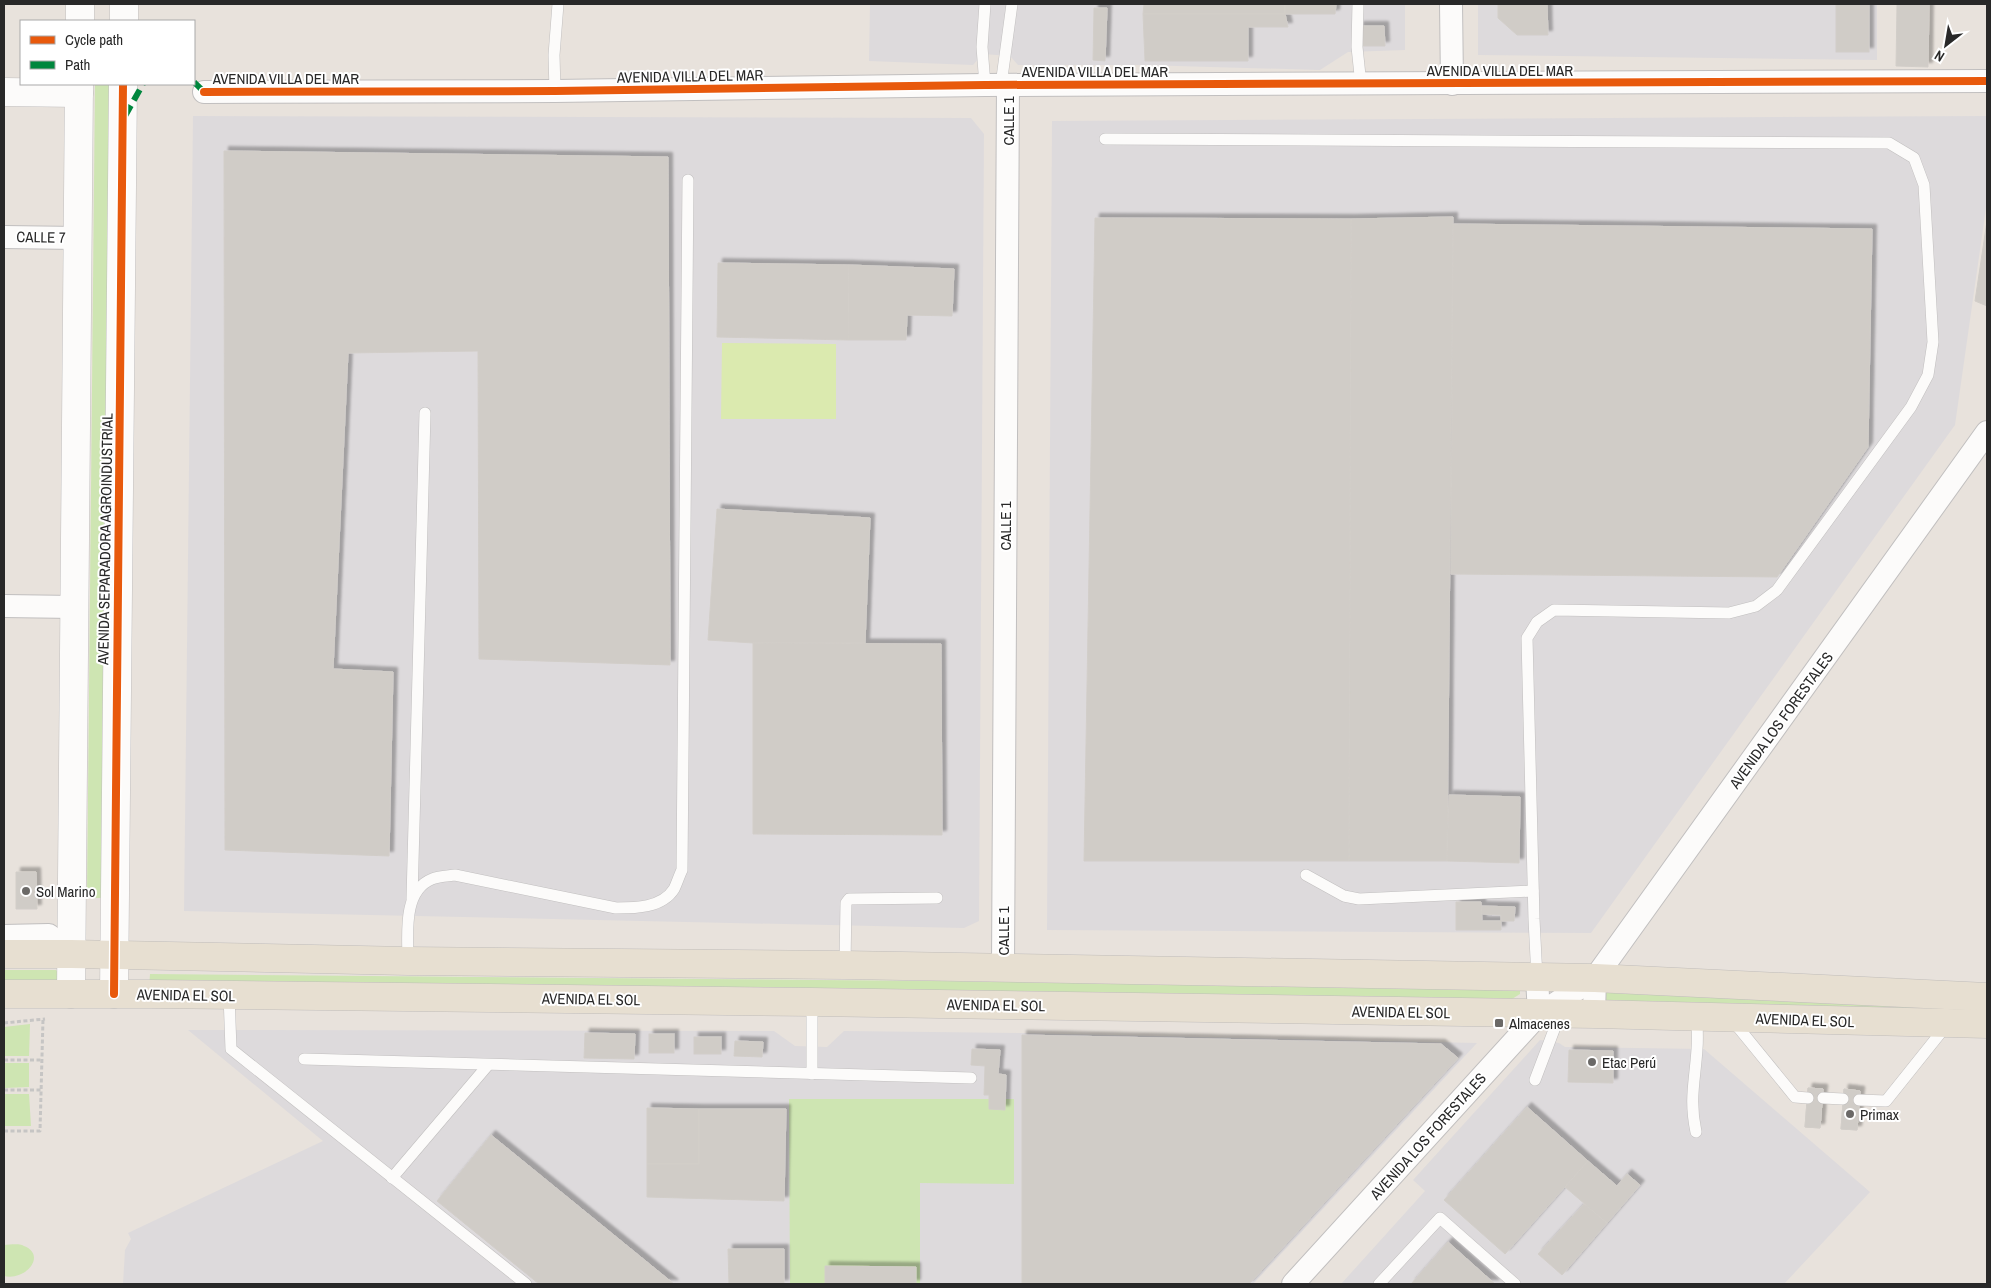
<svg xmlns="http://www.w3.org/2000/svg" width="1991" height="1288" viewBox="0 0 1991 1288" font-family="'Archivo Narrow',sans-serif">
<style>
.industrial{fill:#dddadc}
.green{fill:#cee5b2}
.pitch{fill:#dbeaaf}
.building{fill:#d0ccc7;stroke:#d2cec9;filter:url(#shadow)}
.lines{fill:none;stroke-linecap:round;stroke-linejoin:round}
.service-casing{stroke:#c1bfbf;stroke-width:12}
.minor-casing{stroke:#c1bfbf;stroke-width:24}
.tertiary-casing{stroke:#c1bfbf;stroke-width:29}
.primary-casing{stroke:#c0bdbb;stroke-width:29}
.path{stroke:#c6c5c4;stroke-width:3;stroke-dasharray:4 2.5;stroke-linecap:butt}
.service{stroke:#fcfbfa;stroke-width:11}
.minor{stroke:#fcfbfa;stroke-width:22}
.tertiary{stroke:#fcfbfa;stroke-width:28}
.primary{stroke:#e7dfd1;stroke-width:28}
.quiet{stroke:#00873e;stroke-width:6;stroke-dasharray:12 6;stroke-linecap:butt}
.cycleway-casing{stroke:#fff;stroke-width:11}
.cycleway{stroke:#e8590c;stroke-width:8}
.poi-dot{fill:#6b6967;stroke:#fff;stroke-width:2}
.labels{text-anchor:middle;dominant-baseline:central;stroke-width:4;stroke-linejoin:round;paint-order:stroke}
.street-label{font-size:15px;fill:#282828;stroke:#fff}
.poi-label{font-size:15px;fill:#282828;stroke:#fff;text-anchor:start}
</style>
<defs>
<filter id="shadow"><feDropShadow dx="4.5" dy="-4.5" stdDeviation="1" flood-color="#0004"/></filter>
</defs>
<rect width="100%" height="100%" fill="#e8e2dc"/>
<!-- industrial -->
<g class="industrial">
<path d="M870 4H1405V50L1348 52 1320 70 1142 65H1018L1010 56 983 54 973 65 869 61Z"/>
<path d="M1478 4H1877V60L1478 55Z"/>
<path d="M193 116 971 118 984 134 979 921 964 928 184 911Z"/>
<path d="M1987 116V201L1955 425 1591 933 1047 930 1052 121Z"/>
<path d="M188 1030 774 1031 795 1046 827 1047 844 1031 1020 1033 1477 1043 1253 1284H123L125 1250 131 1239 128 1233 323 1141Z"/>
<path d="M1540 1040 1559 1043 1565 1047 1704 1049 1870 1192 1784 1284H1341L1425 1191 1413 1180Z"/>
</g>
<!-- green -->
<g class="green">
<path d="M95 84H112L103 898H87Z"/>
<path d="M4 970H56L59 973 60 982 4 986Z"/>
<path d="M150 974 1515 986 1520 989V994L1512 999 149 989Z"/>
<path d="M1608 990 1987 1009V1015L1607 1002 1605 1000 1604 992Z"/>
<path d="M30 1024 29 1056H4V1027Z"/>
<path d="M4 1063H29V1087L4 1088Z"/>
<path d="M4 1094H29L31 1126H4Z"/>
<path d="M789 1099H1014V1184L920 1183V1284H790Z"/>
<path d="M4 1245C10 1245 18 1243 24 1246 47 1255 26 1281 4 1276Z"/>
</g>
<!-- pitch -->
<path class="pitch" d="M722 343 836 344V419H721Z"/>
<!-- building -->
<g class="building">
<path d="M1144 4H1285V14H1143Z"/>
<path d="M1285 4H1336L1335 14H1285Z"/>
<path d="M1498 4H1547L1548 35H1517L1498 18Z"/>
<rect x="1836" y="4" width="33" height="48"/>
<path d="M1897 4H1929L1928 67 1896 66Z"/>
<path d="M1094 8H1107L1105 61 1093 60Z"/>
<path d="M1143 14H1285L1288 27H1248V61H1145Z"/>
<path d="M1359 26H1384L1385 46H1359Z"/>
<path d="M224 151 668 157 670 665 479 659 478 351 348 353 333 669 393 672 389 856 225 850Z"/>
<path d="M1453 217 1447 861H1349L1351 219Z"/>
<path d="M1095 218 1351 219 1349 861H1084Z"/>
<path d="M1987 221V306L1975 301Z"/>
<path d="M1453 224 1872 229 1868 447 1777 577 1451 574Z"/>
<path d="M718 263 849 265 848 340 717 337Z"/>
<path d="M849 265 954 269 952 316 907 315 906 340H848Z"/>
<path d="M717 509 870 518 865 643H753L708 640Z"/>
<path d="M753 643 941 644 942 835 753 834Z"/>
<path d="M1449 795 1520 797 1519 863 1447 861Z"/>
<path d="M16 872H36L37 909H16Z"/>
<path d="M1456 902H1481L1482 921H1501V930H1456Z"/>
<path d="M1481 906 1515 907 1514 921H1501V915L1482 914Z"/>
<path d="M585 1033 635 1034 634 1059 584 1058Z"/>
<rect x="649" y="1034" width="25" height="19"/>
<path d="M1022 1035 1441 1044 1458 1058 1249 1284H1022Z"/>
<rect x="694" y="1037" width="27" height="17"/>
<path d="M735 1041 763 1042 762 1057 734 1056Z"/>
<path d="M972 1049 1000 1050 998 1074 1006 1075 1005 1110 989 1109V1095H984L985 1066 971 1065Z"/>
<path d="M1569 1050 1613 1051V1083L1568 1082Z"/>
<path d="M1808 1088 1823 1089 1820 1128 1805 1127Z"/>
<path d="M1808 1088 1823 1089 1820 1128 1805 1127Z"/>
<path d="M1844 1089 1860 1091 1857 1130 1841 1129Z"/>
<path d="M1844 1089 1860 1091 1857 1130 1841 1129Z"/>
<path d="M1527 1107 1588 1161 1505 1254 1444 1200Z"/>
<path d="M647 1108 699 1109V1164H647Z"/>
<path d="M699 1109H786L784 1201 647 1197V1164H699Z"/>
<path d="M491 1135 674 1284H539L437 1201Z"/>
<path d="M1588 1161 1617 1186 1627 1174 1640 1185 1607 1223 1565 1187Z"/>
<path d="M1584 1204 1607 1223 1562 1275 1538 1254Z"/>
<path d="M1448 1242 1495 1284H1411Z"/>
<path d="M728 1249H784V1284H729Z"/>
<path d="M825 1266 916 1267V1284H825Z"/>
</g>
<g class="lines">
<!-- service casing -->
<g class="service-casing">
<g id="service">
<path d="M1358 4 1357 47 1361 85"/>
<path d="M985 85 982 47 985 4"/>
<path d="M1001 85 1012 4"/>
<path d="M555 91 554 55 558 4"/>
<path d="M1105 139 1889 143 1914 158 1924 185 1933 342 1928 375 1911 407 1777 590 1756 606 1729 613 1554 610 1537 622 1527 638 1534 919 1537 978"/>
<path d="M1306 875 1344 896 1359 899 1533 891"/>
<path d="M412 899 425 413"/>
<path d="M408 961C408 936 402 891 432 879 439 876 448 876 455 875L616 908C635 908 662 908 674 889 677 883 679 876 682 870L688 180"/>
<path d="M845 965 846 903 849 899 937 898"/>
<path d="M229 995 231 1049 526 1284"/>
<path d="M812 1002V1074"/>
<path d="M1733 1021 1795 1097 1808 1098"/>
<path d="M304 1059 971 1078"/>
<path d="M1535 1080 1560 1014"/>
<path d="M1823 1098 1843 1099"/>
<path d="M1859 1100 1886 1101 1946 1026"/>
<path d="M1696 1132C1689 1099 1695 1081 1697 1049 1698 1038 1697 1028 1697 1017"/>
<path d="M392 1178 488 1065"/>
<path d="M1379 1284 1440 1218 1515 1284"/>
</g>
</g>
<!-- minor casing -->
<g class="minor-casing">
<g id="minor">
<path d="M1451 4 1452 84"/>
<path d="M204 92 555 91 985 85 1987 81"/>
<path d="M4 237 78 238"/>
<path d="M4 606 74 607"/>
<path d="M4 936 49 935 71 954"/>
<path d="M1003 967 1008 85"/>
<path d="M1539 1014 1595 978"/>
<path d="M1594 1014 1595 978 1987 432"/>
<path d="M1293 1284 1539 1014 1537 978"/>
</g>
</g>
<!-- tertiary casing -->
<g class="tertiary-casing">
<g id="tertiary">
<path d="M80 21V4"/>
<path d="M124 21V4"/>
<path d="M4 92 79 93"/>
<path d="M71 994 79 84"/>
<path d="M114 994 123 84"/>
</g>
</g>
<!-- primary casing -->
<g class="primary-casing">
<g id="primary">
<path d="M4 954H71L408 961 845 965 1595 978 1987 997"/>
<path d="M4 994H151L812 1002 1594 1014 1987 1024"/>
</g>
</g>
<!-- path -->
<g class="path">
<path d="M4 1023 45 1019"/>
<path d="M4 1060H42"/>
<path d="M4 1090H41"/>
<path d="M4 1131H40L43 1019"/>
</g>
<!-- service -->
<use href="#service" class="service"/>
<!-- minor -->
<use href="#minor" class="minor"/>
<!-- tertiary -->
<use href="#tertiary" class="tertiary"/>
<!-- primary -->
<use href="#primary" class="primary"/>
<!-- quiet -->
<g class="quiet">
<path d="M194 82 204 92"/>
<path d="M125 116 143 84"/>
</g>
<!-- cycleway casing -->
<g class="cycleway-casing">
<g id="cycleway">
<path d="M204 92 555 91 985 85 1987 81"/>
<path d="M114 994 123 84"/>
</g>
</g>
<!-- cycleway -->
<use href="#cycleway" class="cycleway"/>
</g>
<!-- markers -->
<g class="poi-dot">
<circle cx="26" cy="891" r="5"/>
<rect x="1494" y="1018" width="10" height="10" rx="2.5"/>
<circle cx="1592" cy="1062" r="5"/>
<circle cx="1850" cy="1114" r="5"/>
</g>
<g class="labels">
<!-- street labels -->
<g class="street-label">
<text x="1500" y="70">AVENIDA VILLA DEL MAR</text>
<text x="1095" y="71">AVENIDA VILLA DEL MAR</text>
<text transform="translate(690 76) rotate(-1)">AVENIDA VILLA DEL MAR</text>
<text x="286" y="78">AVENIDA VILLA DEL MAR</text>
<text transform="translate(1008 121) rotate(-90)">CALLE 1</text>
<text transform="translate(41 237) rotate(1)">CALLE 7</text>
<text transform="translate(1005 526) rotate(-90)">CALLE 1</text>
<text transform="translate(105 539) rotate(-89)">AVENIDA SEPARADORA AGROINDUSTRIAL</text>
<text transform="translate(1781 720) rotate(-54)">AVENIDA LOS FORESTALES</text>
<text transform="translate(1003 931) rotate(-90)">CALLE 1</text>
<text transform="translate(186 995) rotate(1)">AVENIDA EL SOL</text>
<text transform="translate(591 999) rotate(1)">AVENIDA EL SOL</text>
<text transform="translate(996 1005) rotate(1)">AVENIDA EL SOL</text>
<text transform="translate(1401 1012) rotate(1)">AVENIDA EL SOL</text>
<text transform="translate(1805 1020) rotate(2)">AVENIDA EL SOL</text>
<text transform="translate(1428 1136) rotate(-48)">AVENIDA LOS FORESTALES</text>
</g>
<!-- poi labels -->
<g class="poi-label">
<text x="36" y="891">Sol Marino</text>
<text x="1509" y="1023">Almacenes</text>
<text x="1602" y="1062">Etac Perú</text>
<text x="1860" y="1114">Primax</text>
</g>
</g>
<!-- border -->
<rect width="1991" height="1288" fill="none" stroke="#282828" stroke-width="10"/>
<!-- legend -->
<rect x="20" y="20" width="175" height="65" fill="#ffffff" stroke="#a9a9a9"/>
<rect x="30" y="36" width="25" height="8" fill="#e8590c" stroke="#a9a9a9"/>
<text x="65" y="45" font-size="15" fill="#282828">Cycle path</text>
<rect x="30" y="61" width="25" height="8" fill="#00873e" stroke="#a9a9a9"/>
<text x="65" y="70" font-size="15" fill="#282828">Path</text>
<!-- north arrow -->
<g transform="translate(1946 45) rotate(211)" stroke="#ffffff" stroke-width="4" paint-order="stroke">
<path d="M0-4L9 19L0 12L-9 19Z" fill="#282828"/>
<text y="-8" font-size="14" font-weight="bold" text-anchor="middle" fill="#282828">N</text>
</g>
</svg>
